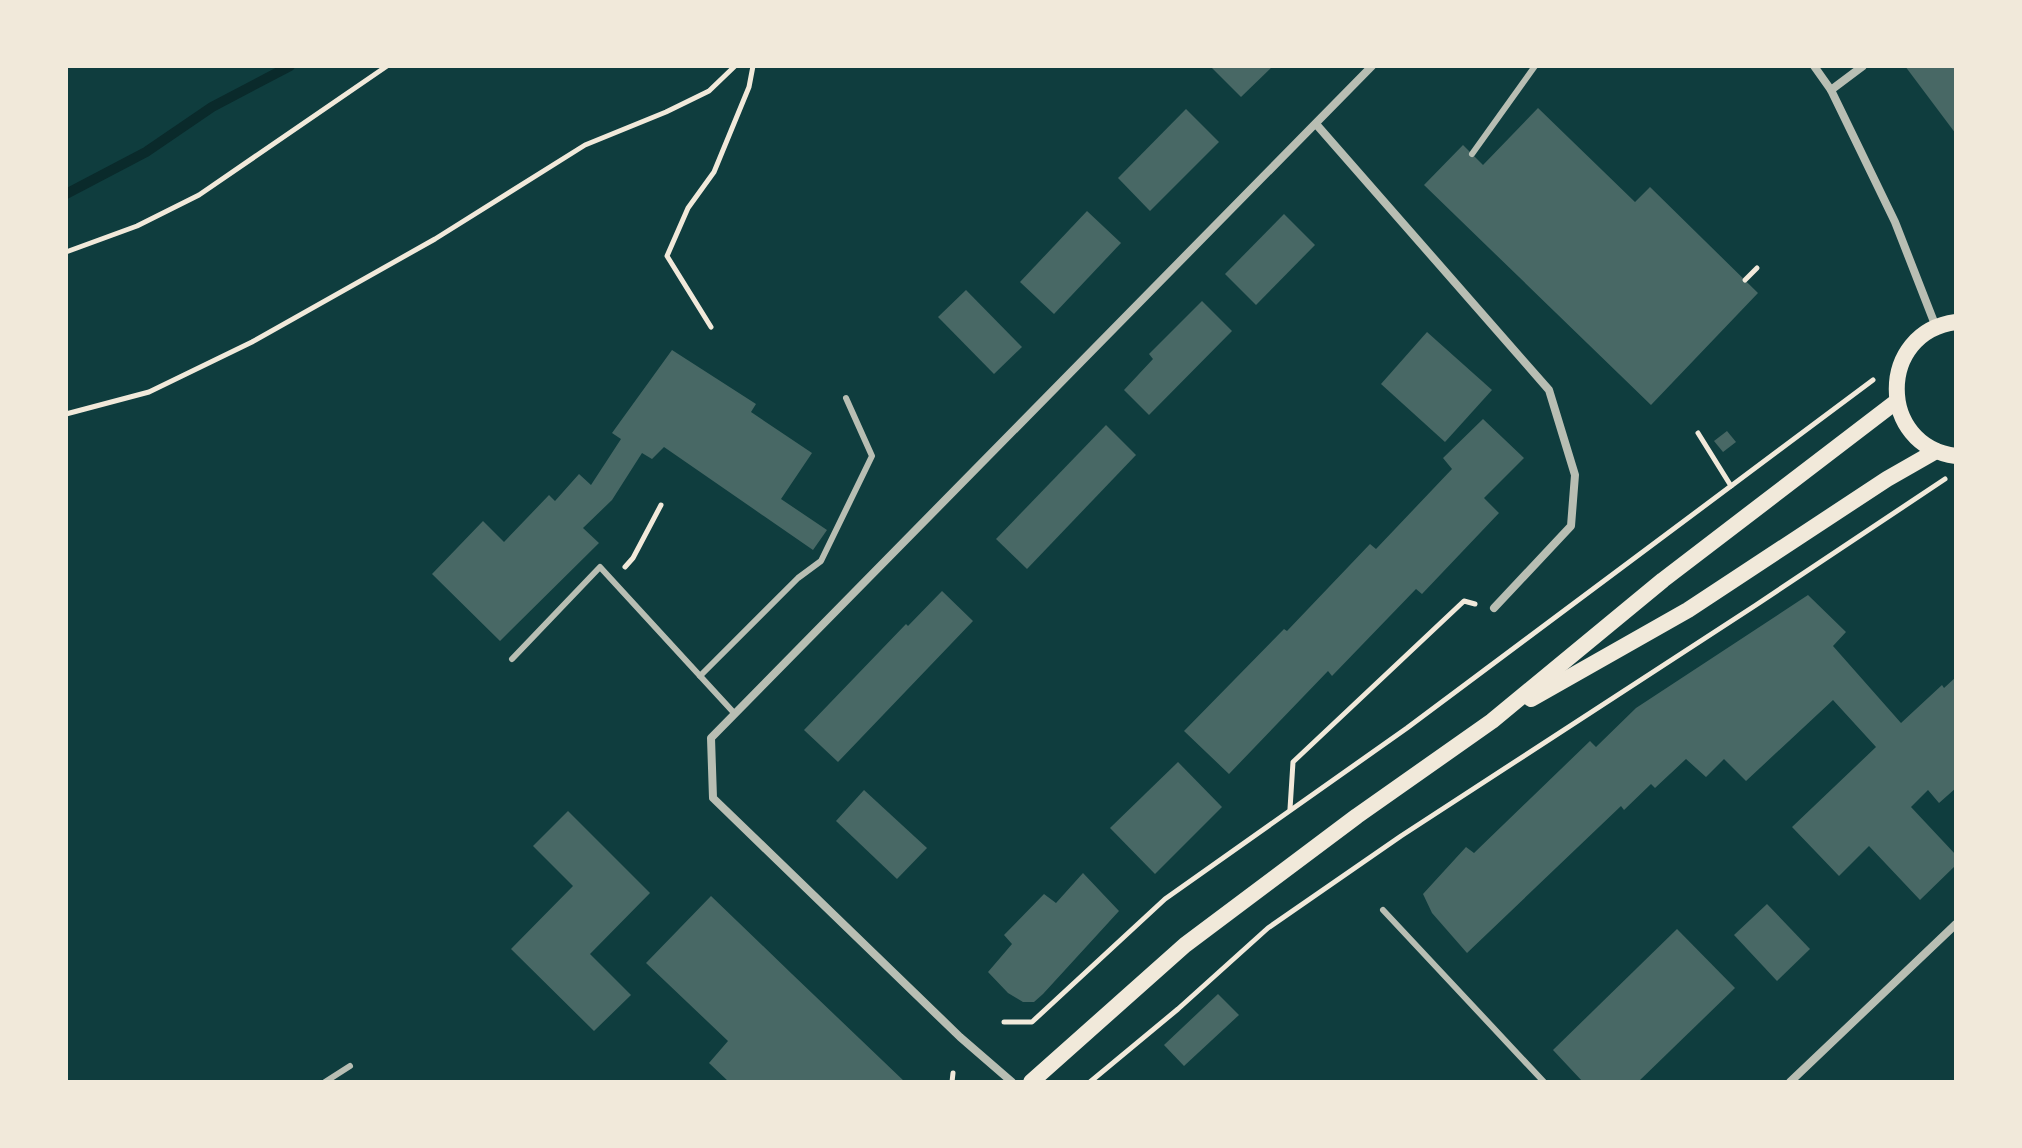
<svg xmlns="http://www.w3.org/2000/svg" width="2022" height="1148" viewBox="0 0 2022 1148" font-family="Jost,sans-serif">
<style>
.lines{fill:none;stroke-linecap:round;stroke-linejoin:round}
.stream{stroke:#0a2a2b;stroke-width:10}
.building{fill:#486865}
.path{stroke:#f1e9da;stroke-width:5}
.service{stroke:#b8beb3;stroke-width:6}
.minor{stroke:#b8beb3;stroke-width:8}
.secondary{stroke:#f1e9da;stroke-width:16}
</style>
<rect width="100%" height="100%" fill="#0f3d3e"/>
<g class="lines">
<!-- stream -->
<path class="stream" d="M66 194 146 152 212 107 290 66"/>
</g>
<!-- building -->
<g class="building">
<path d="M1210 66H1273L1241 97Z"/>
<path d="M1905 66H1956V134Z"/>
<path d="M1538 108 1635 202 1650 187 1758 293 1651 405 1424 185 1463 145 1483 165Z"/>
<path d="M1186 109 1219 142 1150 211 1118 178Z"/>
<path d="M1087 211 1121 243 1054 314 1020 282Z"/>
<path d="M1284 214 1315 245 1256 305 1225 274Z"/>
<path d="M966 290 1022 347 994 374 938 317Z"/>
<path d="M1202 301 1232 331 1149 415 1124 390 1153 359 1149 354Z"/>
<path d="M1427 332 1492 390 1445 442 1381 384Z"/>
<path d="M672 350 756 404 751 412 812 453 781 499 827 530 813 550 664 447 652 459 642 453 612 500 583 528 599 543 500 641 432 574 483 521 504 542 549 495 555 501 579 474 591 485 621 439 612 433Z"/>
<path d="M1483 419 1524 458 1484 498 1499 513 1422 594 1416 589 1332 676 1328 671 1229 774 1184 731 1284 629 1287 631 1370 544 1376 549 1452 469 1443 458Z"/>
<path d="M1106 425 1136 455 1027 569 996 539Z"/>
<path d="M1727 431 1736 442 1723 452 1714 441Z"/>
<path d="M942 591 973 621 838 762 804 730 906 624 908 626Z"/>
<path d="M1808 595 1846 632 1833 646 1901 723 1942 685 1944 688 1956 677V788L1939 803 1928 790 1911 807 1956 855V865L1920 900 1869 846 1839 876 1792 827 1876 747 1833 700 1746 781 1724 759 1706 777 1686 759 1655 788 1651 784 1624 810 1621 806 1467 953 1432 913 1423 894 1466 847 1474 853 1590 741 1596 747 1636 708Z"/>
<path d="M1178 762 1222 807 1155 874 1110 828Z"/>
<path d="M864 790 927 848 897 879 836 821Z"/>
<path d="M568 811 650 893 590 954 631 995 594 1031 511 949 573 886 533 846Z"/>
<path d="M1083 873 1119 911 1043 994 1034 1002H1023L1008 993 988 972 1012 944 1004 935 1044 894 1056 903Z"/>
<path d="M711 896 792 974 905 1082H729L709 1063 728 1041 646 963Z"/>
<path d="M1767 904 1810 949 1777 981 1734 935Z"/>
<path d="M1677 929 1735 988 1638 1082H1583L1553 1050Z"/>
<path d="M1218 994 1239 1015 1184 1066 1164 1045Z"/>
</g>
<g class="lines">
<!-- path -->
<g class="path">
<path d="M66 252 137 226 199 195 387 66"/>
<path d="M1745 280 1757 268"/>
<path d="M711 327 667 256 688 208 714 172 749 87 753 66"/>
<path d="M66 414 149 392 252 342 435 239 585 145 666 112 709 91 735 66"/>
<path d="M1698 433 1731 486"/>
<path d="M625 567 633 558 661 505"/>
<path d="M1290 809 1293 762 1464 601 1475 604"/>
<path d="M1004 1022H1032L1165 899 1407 728 1873 380"/>
<path d="M952 1082 953 1073"/>
<path d="M1090 1082 1178 1009 1268 928 1401 836 1756 605 1945 479"/>
</g>
<!-- service -->
<g class="service">
<path d="M1472 154 1535 66"/>
<path d="M512 659 600 567 735 714"/>
<path d="M700 676 798 578 821 561 872 456 846 398"/>
<path d="M1383 910 1544 1082"/>
<path d="M325 1082 350 1066"/>
</g>
<!-- minor -->
<g class="minor">
<path d="M1814 66 1831 90 1895 222 1936 327"/>
<path d="M1831 90 1863 66"/>
<path d="M1316 124 1549 390 1575 475 1571 526 1494 608"/>
<path d="M1012 1082 960 1037 713 798 711 738 1372 66"/>
<path d="M1790 1082 1956 924"/>
</g>
<!-- secondary -->
<g class="secondary">
<path d="M1956 322C1877 332 1877 446 1956 456"/>
<path d="M1531 699 1688 610 1887 479 1936 451"/>
<path d="M1031 1082 1185 945 1357 816 1492 721 1663 580 1897 401"/>
</g>
</g>
<!-- border -->
<rect width="2022" height="1148" fill="none" stroke="#f1e9da" stroke-width="136"/>
</svg>
